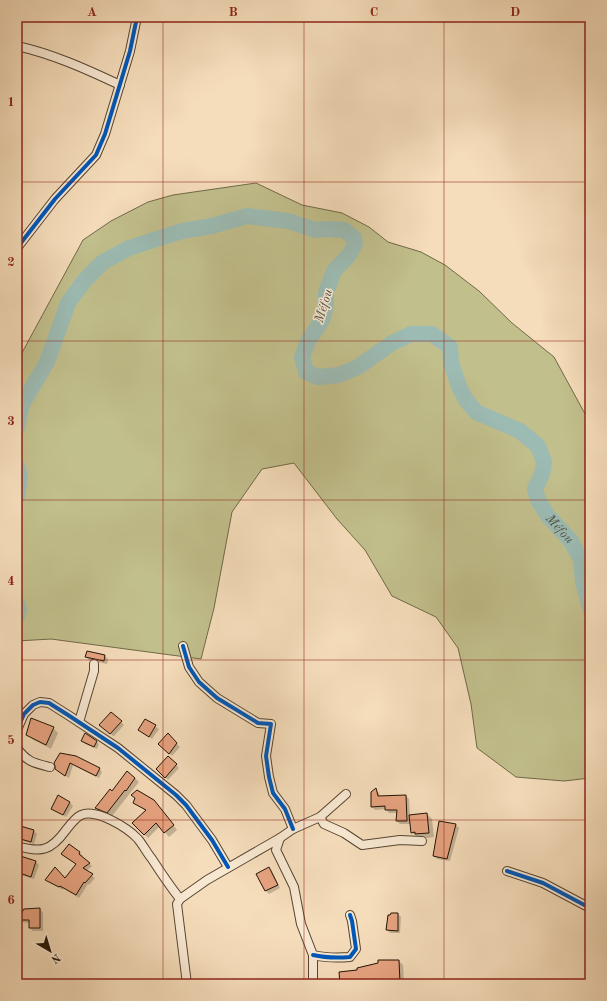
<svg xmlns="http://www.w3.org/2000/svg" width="607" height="1001" viewBox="0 0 607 1001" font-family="'Old Standard TT',serif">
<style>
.green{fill:#c1bf8c;stroke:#706948}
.shadow{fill:#0003}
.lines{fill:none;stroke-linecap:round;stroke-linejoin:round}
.river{stroke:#9cbbb3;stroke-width:16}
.building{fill:#e7a380;stroke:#201303}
.street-casing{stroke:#554531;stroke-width:10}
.street{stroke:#f8e8d2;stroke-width:8}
.cycleway-casing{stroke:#f8e8d2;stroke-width:6}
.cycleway{stroke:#0057b8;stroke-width:4}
.grid{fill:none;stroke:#8f2418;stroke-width:1;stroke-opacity:0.55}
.labels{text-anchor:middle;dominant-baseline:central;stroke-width:3;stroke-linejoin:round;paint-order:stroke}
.water-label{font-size:13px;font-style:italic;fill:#4b4e41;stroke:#f8e8d2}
.neatline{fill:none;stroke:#8f2418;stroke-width:1.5}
.grid-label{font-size:13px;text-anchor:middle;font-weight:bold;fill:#8f2418}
</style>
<rect width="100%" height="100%" fill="#f5dcba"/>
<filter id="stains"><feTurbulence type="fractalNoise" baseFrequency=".005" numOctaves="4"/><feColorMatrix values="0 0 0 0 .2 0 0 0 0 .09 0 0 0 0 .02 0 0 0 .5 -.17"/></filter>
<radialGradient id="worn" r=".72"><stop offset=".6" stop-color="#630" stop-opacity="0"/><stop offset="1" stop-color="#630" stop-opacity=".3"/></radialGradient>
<!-- green -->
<path class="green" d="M256 183 302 205 342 213 369 227 388 242 421 252 445 265 479 291 512 323 554 357 590 423V778L564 781 516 777 477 748 471 704 458 648 436 617 392 596 365 550 337 519 294 463 262 469 232 512 214 608 201 659 51 639 17 641V362L83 240 111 221 148 202 173 195Z"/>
<!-- shadow -->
<g class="shadow">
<path d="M105 656 108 659 107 664 89 660 86 657Z"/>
<path d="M146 720 159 729 152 739 139 730Z"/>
<path d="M121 722 124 725 114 736H113L104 728Z"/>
<path d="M53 728 58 733 51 749 32 739 27 734Z"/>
<path d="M168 735 180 747 172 756 160 744Z"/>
<path d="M82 741H96L99 744 97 749 85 744Z"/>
<path d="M60 754 99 768 102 772 99 778 73 765 69 778 59 772Z"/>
<path d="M168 757 179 768 168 780 157 769Z"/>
<path d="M135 778 139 782 112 816 101 812 97 808 112 792Z"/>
<path d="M376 790 379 793 380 797 406 796 409 799 410 816 427 814 432 819 434 837 421 839 417 837 412 832 411 824H400L397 821 398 813H389L386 809 375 810 372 807Z"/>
<path d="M70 803 73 806 66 817 52 808Z"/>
<path d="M134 803 158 805 177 830 169 837 160 826 148 838 134 823 146 811Z"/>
<path d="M17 823 21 827 34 831 37 834 34 844 17 839Z"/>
<path d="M456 825 459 828 450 861 437 859 434 856Z"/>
<path d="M69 845 80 853 83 856 82 857 92 866 86 871 95 878 89 885 88 884 79 898 63 888V890L50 883 47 880 66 879 77 865 66 857Z"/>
<path d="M17 856 36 862 39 865 34 879 17 874Z"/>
<path d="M269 868 272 871 280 888 269 894 266 891 257 874Z"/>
<path d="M17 906 22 907 25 910 40 909 43 913V931H33L30 928V923L17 922Z"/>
<path d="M392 914H398L401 917 400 933H390L387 930Z"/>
<path d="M399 961 403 965 404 984H341L340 973 358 971Z"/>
</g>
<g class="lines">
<!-- river -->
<g class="river">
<path id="s1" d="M17 428 22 404 47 362 68 303 85 280 103 262 129 248 182 231 212 226 247 216 288 221 316 230 329 229 344 230 354 238 355 244 349 255 334 271 326 292V306L322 320 308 341 302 357 306 372 318 377 339 375 358 367 392 343 411 334H432L450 347 451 363 460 389 466 400 476 412 520 431 538 446 544 462 542 474 535 489 538 500 548 516 571 541 581 560 583 582 590 608"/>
<path d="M17 466 20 476 17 497"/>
<path d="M17 603 19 610 17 617"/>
</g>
</g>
<!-- building -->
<g class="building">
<path d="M87 651 105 655 104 661 85 657Z"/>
<path d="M111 712 122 721 110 734 99 725Z"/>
<path d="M31 718 54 727 46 745 26 735Z"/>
<path d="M145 719 156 725 149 737 138 730Z"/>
<path d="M85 733 97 741 94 747 81 741Z"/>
<path d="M168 733 177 743 169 754 158 744Z"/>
<path d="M60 753 76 756 100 768 96 776 70 763 65 776 55 769V766L54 763Z"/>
<path d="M168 756 177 764 165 778 156 769Z"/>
<path d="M127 771 135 778 126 791 125 790 107 813 95 808 110 789 112 791Z"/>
<path d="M376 788 378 796 406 795 407 821H396L397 810H385V806L371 807V792Z"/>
<path d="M137 790 154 800 174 825 164 833 156 823 144 835 132 823 146 810 133 803 135 798 131 795Z"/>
<path d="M58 795 70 802 63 815 51 809Z"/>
<path d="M427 813 429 833 415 834V832L411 833 409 815Z"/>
<path d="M439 821 456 824 447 859 433 856Z"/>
<path d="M17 825 34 830 31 842 17 838Z"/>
<path d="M69 844 80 852 79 854 90 863 83 868 93 874 85 883 84 882 76 895 60 886 59 887 45 880 55 867 65 878 76 864 61 854Z"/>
<path d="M17 855 36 861 31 877 17 872Z"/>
<path d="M269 867 278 885 265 891 256 874Z"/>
<path d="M40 908V928H29V920H17L24 909Z"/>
<path d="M391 913H398V931L386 930 388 915H390Z"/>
<path d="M378 960H399L400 983 340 984 339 972 357 970V968L378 963Z"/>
</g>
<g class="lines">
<!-- street casing -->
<g class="street-casing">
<g id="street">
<path d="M17 46C53 54 86 69 120 85"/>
<path d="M17 248 55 199 96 155 105 134 130 51 137 17"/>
<path d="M183 646 189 667 199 682 217 698 258 723 271 724 266 756 269 777 273 793 285 809 293 829"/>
<path d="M79 722 94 671V664"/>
<path d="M17 730 24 714 33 705 40 702 49 703 68 715 118 748 176 795 186 805 212 840 228 867"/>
<path d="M17 748C27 762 34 763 50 767"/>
<path d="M320 817 324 824 344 833 362 845 400 840 422 841"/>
<path d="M280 838 276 850 294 887 301 924 313 955V984"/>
<path d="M17 846C41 853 51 851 66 830 70 825 75 818 81 815 96 808 128 828 138 839 143 845 147 853 152 859 161 873 170 886 180 899"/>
<path d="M507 871 543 883 590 908"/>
<path d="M313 955C326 958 337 958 350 957L356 949 352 921 350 915"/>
<path d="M187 984 177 904 180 899 207 880 280 838 293 829 320 817 346 794"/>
</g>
</g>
<!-- street -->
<use href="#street" class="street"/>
<!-- cycleway casing -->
<g class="cycleway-casing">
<g id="cycleway">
<path d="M17 248 55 199 96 155 105 134 130 51 137 17"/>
<path d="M183 646 189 667 199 682 217 698 258 723 271 724 266 756 269 777 273 793 285 809 293 829"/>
<path d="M17 730 24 714 33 705 40 702 49 703 68 715 118 748 176 795 186 805 212 840 228 867"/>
<path d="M507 871 543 883 590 908"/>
<path d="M313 955C326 958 337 958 350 957L356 949 352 921 350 915"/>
</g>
</g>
<!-- cycleway -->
<use href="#cycleway" class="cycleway"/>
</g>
<!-- grid -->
<path class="grid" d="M163 17V984M304 17V984M444 17V984M17 182H590M17 341H590M17 500H590M17 660H590M17 820H590"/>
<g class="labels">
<!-- water labels -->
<g class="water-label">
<text transform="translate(324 306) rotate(-73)">Méfou</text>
<text stroke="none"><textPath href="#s1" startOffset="1000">Méfou</textPath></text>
</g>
</g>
<!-- margin -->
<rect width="607" height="1001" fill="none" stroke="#f5dcba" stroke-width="44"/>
<!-- north arrow -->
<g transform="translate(50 951) rotate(142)" stroke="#f8e8d2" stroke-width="3" paint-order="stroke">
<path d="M0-3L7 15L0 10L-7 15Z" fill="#201303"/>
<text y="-6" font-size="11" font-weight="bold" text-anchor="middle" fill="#201303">N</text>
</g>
<rect x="22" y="22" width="563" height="957" class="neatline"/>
<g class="grid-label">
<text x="92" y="16">A</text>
<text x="233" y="16">B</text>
<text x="374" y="16">C</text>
<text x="515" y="16">D</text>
<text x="11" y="106">1</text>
<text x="11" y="266">2</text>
<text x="11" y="425">3</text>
<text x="11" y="585">4</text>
<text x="11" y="744">5</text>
<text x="11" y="904">6</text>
</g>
<rect width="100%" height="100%" filter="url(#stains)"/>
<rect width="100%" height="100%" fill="url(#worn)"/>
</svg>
